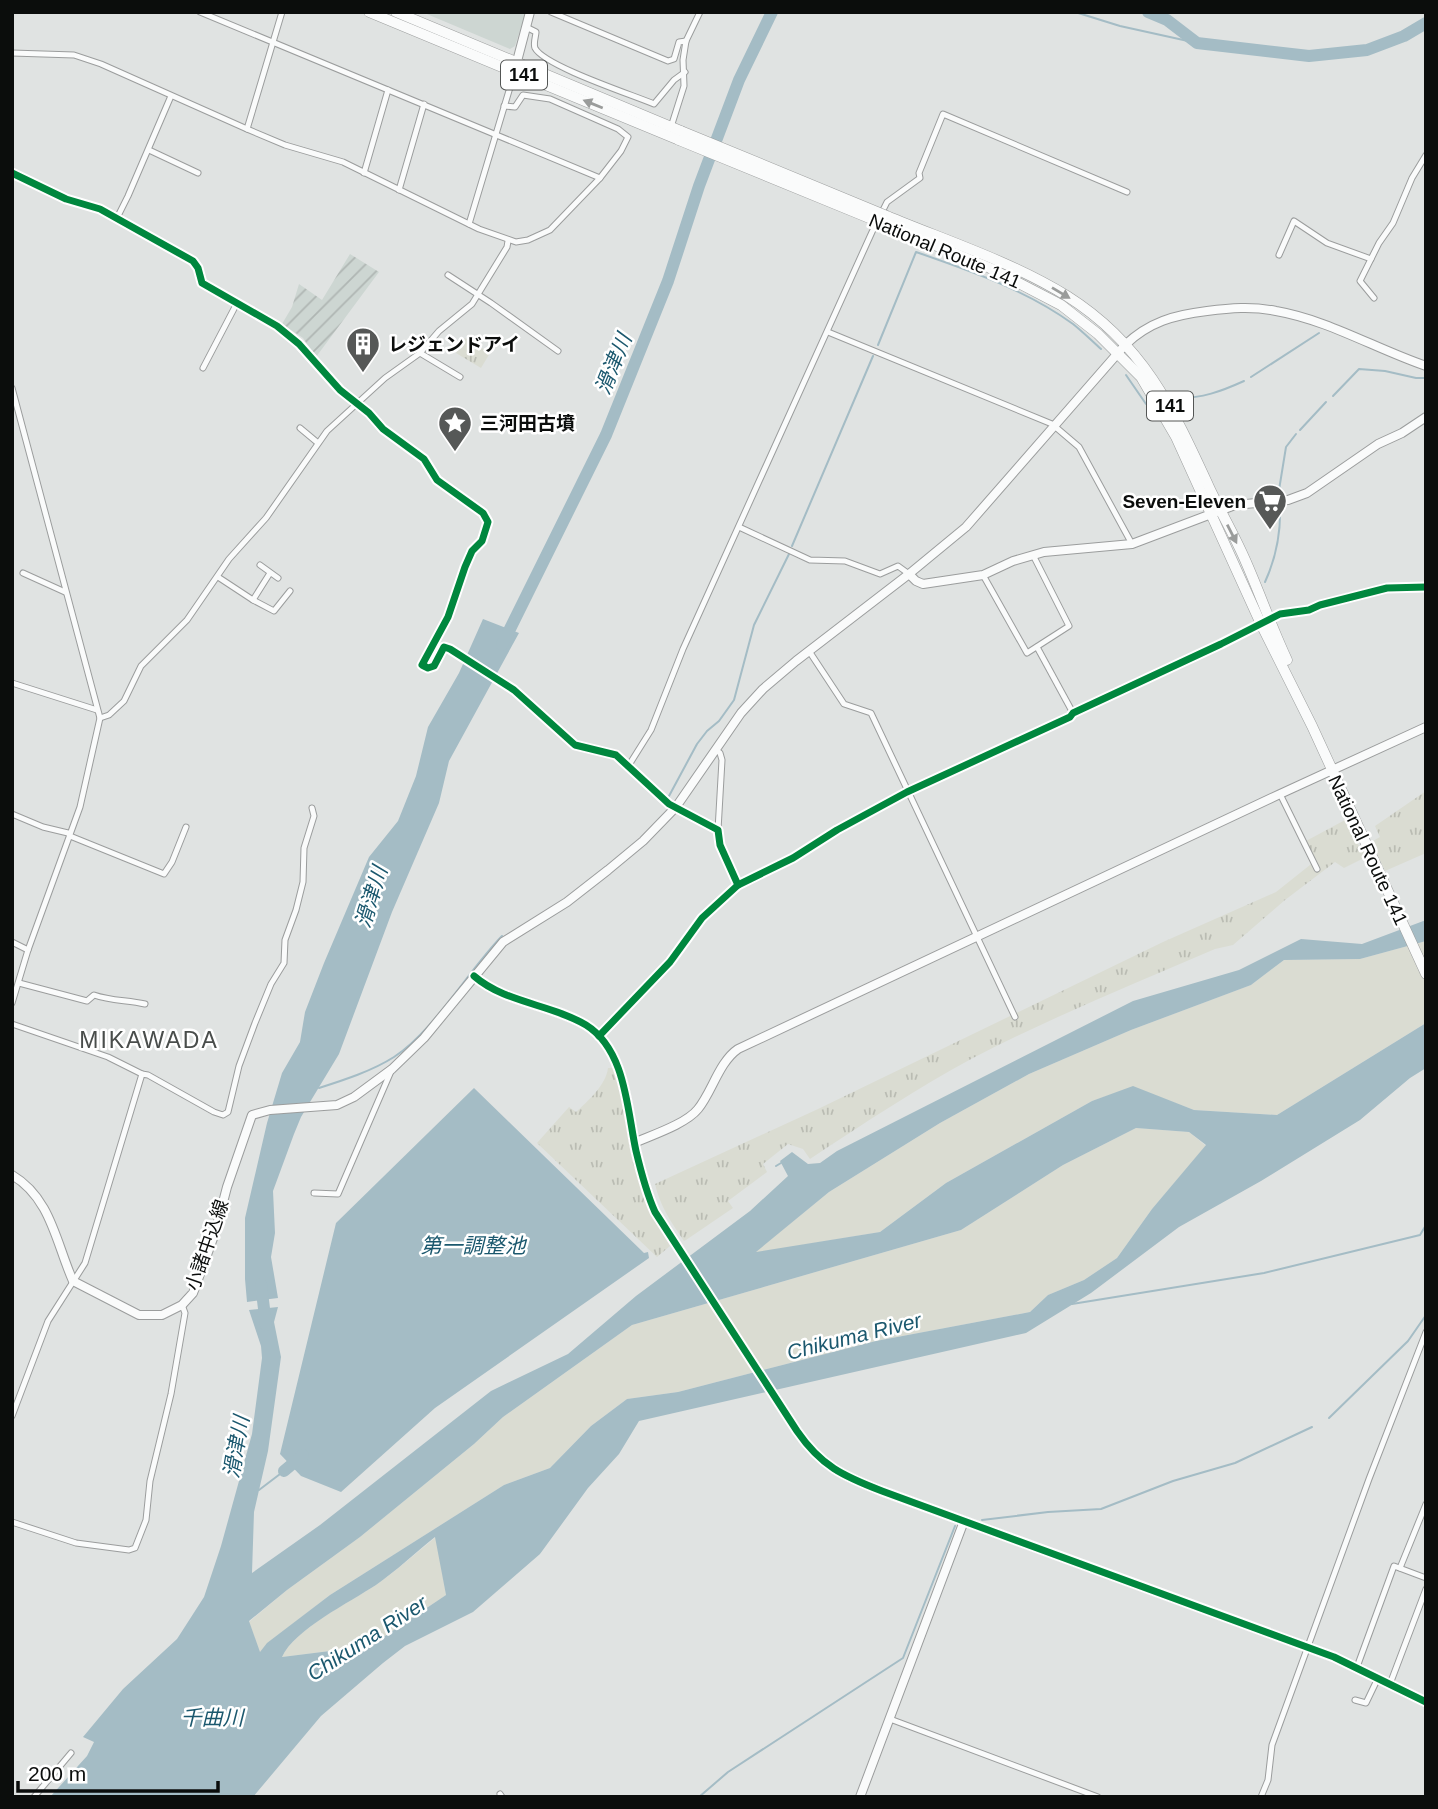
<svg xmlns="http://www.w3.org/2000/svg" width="1438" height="1809" viewBox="0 0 1438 1809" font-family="Helvetica,'Noto Sans JP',sans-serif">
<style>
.built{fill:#cdd6d2}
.industrial{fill:url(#industrial-furrows)}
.grass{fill:#dadcd2}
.park{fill:url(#park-tufts)}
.water{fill:#a4bcc5;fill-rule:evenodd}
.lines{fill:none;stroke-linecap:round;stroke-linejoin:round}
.stream{stroke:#a4bcc5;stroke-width:2}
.river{stroke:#a4bcc5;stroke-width:12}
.street-casing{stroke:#9b9d9d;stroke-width:7}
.secondary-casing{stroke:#9b9d9d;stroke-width:10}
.highway-casing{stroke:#9b9d9d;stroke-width:11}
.street{stroke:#fafbfb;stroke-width:5}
.secondary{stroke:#fafbfb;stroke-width:8}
.highway{stroke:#fafbfb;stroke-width:10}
.highway-bridge-casing{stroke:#9b9d9d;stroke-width:11;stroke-linecap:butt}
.highway-bridge{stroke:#fafbfb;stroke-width:10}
.cycleway-casing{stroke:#fff;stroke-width:11}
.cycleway{stroke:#00873e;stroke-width:7}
.oneway{fill:#9a9c9b}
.labels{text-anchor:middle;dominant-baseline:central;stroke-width:5;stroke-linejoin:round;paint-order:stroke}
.shield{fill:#fff;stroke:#545655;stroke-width:2}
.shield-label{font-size:18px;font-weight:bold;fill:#0b0d0c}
.street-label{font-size:19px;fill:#0b0d0c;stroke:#fff}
.poi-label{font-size:19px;font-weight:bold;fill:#0b0d0c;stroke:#fff;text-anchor:start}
.water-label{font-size:21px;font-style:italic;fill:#1b586e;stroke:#fff}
.quarter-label{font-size:23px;letter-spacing:2px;fill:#494d4b;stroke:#fff}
</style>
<defs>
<pattern id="industrial-furrows" width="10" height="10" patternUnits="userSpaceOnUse" patternTransform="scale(1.75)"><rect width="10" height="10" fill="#cdd6d2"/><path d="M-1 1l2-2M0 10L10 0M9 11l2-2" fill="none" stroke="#afb6b3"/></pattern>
<pattern id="park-tufts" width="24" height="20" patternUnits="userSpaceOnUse" patternTransform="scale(1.75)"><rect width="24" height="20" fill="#dadcd2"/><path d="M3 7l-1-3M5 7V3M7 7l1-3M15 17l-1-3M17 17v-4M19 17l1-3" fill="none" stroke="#babcb3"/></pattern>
</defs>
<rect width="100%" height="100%" fill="#e0e3e2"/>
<!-- built -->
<path class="built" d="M422 12H526L515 46 510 49Z"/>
<!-- industrial -->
<path class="industrial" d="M350 254 379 272 316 357 303 338 282 324 292 307 299 284 322 300Z"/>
<!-- grass -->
<g class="grass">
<path d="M1426 941V1023L1277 1115 1194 1110 1133 1087 1092 1101 946 1183 880 1232 754 1253 829 1192 940 1123 1029 1074 1131 1030 1251 985 1284 960 1360 959Z"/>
<path d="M1136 1128 1189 1132 1206 1146 1152 1209 1117 1258 1084 1280 1048 1295 1030 1312 876 1341 678 1392 627 1399 591 1426 550 1468 504 1485 330 1595 268 1643 260 1653 249 1622 287 1590 360 1537 474 1444 503 1417 632 1325 961 1230 1063 1165Z"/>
<path d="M436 1537 446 1595 370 1646 282 1657C295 1629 350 1602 376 1585 397 1570 416 1553 436 1537Z"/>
</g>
<!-- park -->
<g class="park">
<path d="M465 338 490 353 481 368 456 353Z"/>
<path d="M1426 791V853L1385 871 1376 852 1344 868 1335 862 1285 900 1233 945 1215 949C1134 984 1052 1017 973 1058 917 1088 863 1124 810 1159L803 1149 788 1144 763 1164 767 1172 728 1201 733 1208 686 1240 684 1241C671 1222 660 1206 655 1184L818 1109 1163 942 1276 892 1315 861 1306 841 1345 820 1360 848 1380 837 1375 826Z"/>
<path d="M608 1068H613L619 1086 642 1193 648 1209 670 1246 657 1257 537 1143 569 1107 576 1112C588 1101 606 1085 608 1068Z"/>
</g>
<!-- water -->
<g class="water">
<path d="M483 619 519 633 449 761 439 803 392 912 339 1054 301 1117 294 1134 273 1191 275 1233 271 1257 278 1298 247 1302 245 1279V1218L267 1123 282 1073 300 1042 305 1012 324 963 369 857 398 821 416 776 428 727 459 673Z"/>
<path d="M1426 920V941L1360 959 1284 960 1251 985 1131 1030 1029 1074 940 1123 829 1192 756 1252 880 1232 946 1183 1092 1101 1133 1086 1194 1110 1277 1115 1426 1023V1068L1410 1078 1360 1120 1261 1181 1179 1227 1091 1293 1026 1333 639 1421 619 1454 588 1488 540 1554 473 1612 405 1646 383 1663 321 1716 253 1797H50L87 1756 94 1742 83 1737 123 1689 177 1639 204 1597 221 1546 252 1434 262 1358 261 1346 249 1310 278 1307 274 1322 281 1357 268 1451 254 1512 252 1573 320 1525 491 1391 568 1354 636 1296 750 1211 788 1176 780 1161 792 1152 808 1164 820 1163 837 1151 1133 1001 1239 970 1301 939 1362 944ZM1136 1128 1189 1132 1206 1145 1152 1209 1117 1258 1084 1280 1048 1295 1030 1312 876 1341 678 1392 627 1399 591 1426 550 1468 504 1485 330 1595 267 1643 260 1652 249 1621 287 1590 360 1537 474 1444 503 1417 632 1325 961 1230 1063 1165ZM435 1537 446 1595 370 1646 282 1657C294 1630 350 1602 376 1585 396 1571 415 1553 435 1537Z"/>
<path d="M474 1088 644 1253 648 1252 649 1258 435 1408 341 1492 301 1476 280 1454 336 1223Z"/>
</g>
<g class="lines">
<!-- stream -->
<g class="stream">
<path d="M1075 12 1120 26 1197 43"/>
<path d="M878 345 916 252C971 271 1026 290 1073 324 1083 332 1092 341 1101 349"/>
<path d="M1126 375 1146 404"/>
<path d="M1251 377 1319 333"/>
<path d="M1333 396 1359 369 1385 371 1416 378H1426"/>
<path d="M1176 398C1201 399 1222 391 1244 381"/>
<path d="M1300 430 1326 402"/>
<path d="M1278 496 1286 447 1296 434"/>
<path d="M792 546 873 356"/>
<path d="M1265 582C1276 558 1281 533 1280 506"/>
<path d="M669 796 697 744 707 731 719 721 734 700 754 625 789 554"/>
<path d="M319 1088C344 1080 372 1071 394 1057 433 1032 468 971 502 936"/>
<path d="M776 1166 781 1163"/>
<path d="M1072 1304 1264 1273 1420 1235 1426 1225"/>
<path d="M1329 1418 1408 1341 1426 1315"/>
<path d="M259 1490 284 1471"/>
<path d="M982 1520 1048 1512 1101 1509 1173 1481 1235 1463 1312 1427"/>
<path d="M699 1797 728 1772 903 1658 955 1526"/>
</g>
<!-- river -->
<g class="river">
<path d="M1148 12 1167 20 1197 43 1309 56 1367 50 1404 36 1426 23"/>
<path d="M502 645 606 435 668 281 699 186 739 80 772 12"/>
<path d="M261 1284 266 1325"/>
<path d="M284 1471 303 1455"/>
</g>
<!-- street casing -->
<g class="street-casing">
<g id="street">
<path d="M200 12 600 178"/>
<path d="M551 12 668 61 674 59 679 42 686 41"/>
<path d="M526 27 536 32C536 36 533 43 535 48 544 66 633 95 654 104L674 80 685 72"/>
<path d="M12 53 74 55 101 64 247 129 285 145 343 162 479 229 516 242 528 240 550 230 600 178 621 151 628 137 618 129 550 99 523 95 515 107 504 106"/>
<path d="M671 127 684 86 683 60 686 41 700 12"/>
<path d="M247 129 282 12"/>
<path d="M149 150 198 173"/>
<path d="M12 173 66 199 100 209 193 261 198 268 202 283 277 326 299 344 340 390 369 413 383 429 424 459 437 480 483 513 488 522 482 541 472 551 465 567 448 617 422 665 428 668 434 666 444 647 450 649 514 690 575 745 616 755 669 804 718 830 720 845 738 885"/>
<path d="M364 173 388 90"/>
<path d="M399 190 424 104"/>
<path d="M117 218 128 196 171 96"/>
<path d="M469 224 511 84"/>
<path d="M1279 255 1294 221 1327 243 1371 259"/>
<path d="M448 275 491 303 558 351"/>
<path d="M1374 298 1360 281 1379 243 1393 223 1412 178 1426 155"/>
<path d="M828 332 1052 424 1079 447 1132 544"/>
<path d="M420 353 460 377"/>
<path d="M203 368 237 303"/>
<path d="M12 388 100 718 80 807 28 950 12 1003"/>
<path d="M300 428 318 443"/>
<path d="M739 527 810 560 845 561 880 574 898 566 909 574"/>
<path d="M260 565 278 578"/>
<path d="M23 573 65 592"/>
<path d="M983 575 1027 653 1069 626 1033 555"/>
<path d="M218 577 253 600 274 611 290 591"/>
<path d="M253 600 270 573"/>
<path d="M1270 619C1282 613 1294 614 1307 611 1312 609 1317 606 1322 604 1357 592 1390 587 1426 587"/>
<path d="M1037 647 1073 713"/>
<path d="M809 651 844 704 871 713 1015 1017"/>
<path d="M12 683 97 710"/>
<path d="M100 718 109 715 124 701 141 666 187 620 229 559 266 518 327 431 385 378 420 353 439 331 472 304 507 247 508 241"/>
<path d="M716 750 720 753 722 760 718 830"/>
<path d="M629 765 651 730 683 649 872 232 887 202 920 178 919 173 943 114 1127 192"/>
<path d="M1280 794 1317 869"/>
<path d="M12 814 43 827 68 833 70 836 164 874 172 862 186 827"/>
<path d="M12 942 28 950"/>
<path d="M19 983 87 1001 94 995C111 1001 128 1000 145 1004"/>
<path d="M12 1024 108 1057 142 1074"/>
<path d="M599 1036 670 962 702 918 738 885 793 858 837 830 907 792 1070 717 1073 713 1221 644 1261 624"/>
<path d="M314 1193 338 1194 392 1069"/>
<path d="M12 1416 48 1321 85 1263 142 1074 148 1075 214 1112 223 1115 228 1112 239 1066 255 1023 271 984 284 963 285 940 296 910 303 882 304 848 314 816 312 808"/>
<path d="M12 1522 76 1543 129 1550 135 1548 146 1520 150 1481 171 1394 185 1313 182 1305"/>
<path d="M1400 1568 1426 1504"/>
<path d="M1357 1667 1394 1566 1426 1578"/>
<path d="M1390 1684 1426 1589"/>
<path d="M1355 1700 1366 1703 1378 1678"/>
<path d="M890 1719 1098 1797"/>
<path d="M500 1794 502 1797"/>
<path d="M34 1797 71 1753"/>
<path d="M1261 1797 1268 1780 1272 1745 1369 1479 1426 1332"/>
</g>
</g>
<!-- secondary casing -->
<g class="secondary-casing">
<g id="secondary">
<path d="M511 84 530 12"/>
<path d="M909 574 966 527 1125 345C1149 322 1174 315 1207 311 1230 308 1252 306 1276 311 1328 320 1376 349 1426 366"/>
<path d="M474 976C505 1003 551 1004 586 1025 626 1050 627 1110 636 1151 641 1172 646 1192 655 1212L797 1431C821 1466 843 1476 882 1491L1334 1657 1426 1702"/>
<path d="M634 1143C652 1135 686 1124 698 1109 712 1092 719 1062 738 1049L1280 794 1426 727"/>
<path d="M12 1175C51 1198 56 1243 73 1281L139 1315H162L182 1305 193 1293 196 1285 215 1233 227 1187 252 1115 270 1110 337 1105 354 1097 392 1069 424 1038 503 942 567 902 608 870 643 841 676 807 741 713 763 689 796 661 909 574 916 581 923 584 983 575 1013 561 1044 552 1132 544 1235 505 1288 500 1307 493 1378 444 1402 433 1426 417"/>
<path d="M860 1797 964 1521"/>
</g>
</g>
<!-- highway casing -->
<g class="highway-casing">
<g id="highway">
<path d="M369 12 679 140"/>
<path d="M396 12 681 131"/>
<path d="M887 216C947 241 1012 262 1067 296 1143 344 1172 407 1208 485 1220 511 1235 536 1246 562 1260 594 1272 628 1287 660"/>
<path d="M884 224 990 268 1061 305 1098 334 1141 377 1176 437 1261 624 1312 726 1426 974"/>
</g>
</g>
<!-- street -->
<use href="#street" class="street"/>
<!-- secondary -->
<use href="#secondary" class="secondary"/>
<!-- highway -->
<use href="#highway" class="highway"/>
<!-- highway-bridge casing -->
<g class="highway-bridge-casing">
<g id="highway-bridge">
<path d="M681 131 887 216"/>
<path d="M679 140 884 224"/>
</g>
</g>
<!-- highway-bridge -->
<use href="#highway-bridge" class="highway-bridge"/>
<!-- cycleway casing -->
<g class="cycleway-casing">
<g id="cycleway">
<path d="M12 173 66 199 100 209 193 261 198 268 202 283 277 326 299 344 340 390 369 413 383 429 424 459 437 480 483 513 488 522 482 541 472 551 465 567 448 617 422 665 428 668 434 666 444 647 450 649 514 690 575 745 616 755 669 804 718 830 720 845 738 885"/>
<path d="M474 976C505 1003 551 1004 586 1025 626 1050 627 1110 636 1151 641 1172 646 1192 655 1212L797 1431C821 1466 843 1476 882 1491L1334 1657 1426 1702"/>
<path d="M599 1036 670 962 702 918 738 885 793 858 837 830 907 792 1070 717 1073 713 1221 644 1280 614 1309 610 1320 605 1387 588 1426 587"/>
</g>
</g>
<!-- cycleway -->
<use href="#cycleway" class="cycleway"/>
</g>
<!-- one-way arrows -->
<defs><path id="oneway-solid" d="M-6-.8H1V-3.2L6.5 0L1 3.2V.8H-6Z" transform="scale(1.75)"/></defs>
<g class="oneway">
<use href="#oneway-solid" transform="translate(593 104) rotate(-158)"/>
<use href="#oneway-solid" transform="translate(1061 293) rotate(31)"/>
<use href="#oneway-solid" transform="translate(1232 534) rotate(63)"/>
</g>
<!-- icons -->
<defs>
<g id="building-pin" transform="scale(1.75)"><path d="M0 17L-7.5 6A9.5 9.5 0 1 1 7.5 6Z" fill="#565857" stroke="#fff"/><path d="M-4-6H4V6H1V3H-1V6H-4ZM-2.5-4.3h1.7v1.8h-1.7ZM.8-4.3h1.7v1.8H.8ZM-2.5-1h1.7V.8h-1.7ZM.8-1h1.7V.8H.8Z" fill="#fff"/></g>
<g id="sight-pin" transform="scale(1.75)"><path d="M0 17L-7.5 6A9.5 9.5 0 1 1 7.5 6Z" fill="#565857" stroke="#fff"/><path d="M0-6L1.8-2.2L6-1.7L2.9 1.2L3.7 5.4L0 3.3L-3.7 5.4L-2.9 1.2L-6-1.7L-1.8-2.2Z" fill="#fff"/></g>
<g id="supermarket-pin" transform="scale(1.75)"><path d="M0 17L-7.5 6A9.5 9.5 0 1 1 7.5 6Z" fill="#565857" stroke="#fff"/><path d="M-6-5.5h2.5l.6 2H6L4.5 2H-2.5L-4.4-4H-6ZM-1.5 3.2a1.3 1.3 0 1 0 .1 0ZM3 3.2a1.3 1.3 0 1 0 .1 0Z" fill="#fff"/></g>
</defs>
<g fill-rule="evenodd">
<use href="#building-pin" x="363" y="344"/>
<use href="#sight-pin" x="455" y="423"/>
<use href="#supermarket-pin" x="1270" y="501"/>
</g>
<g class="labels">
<!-- shield labels -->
<g class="shield">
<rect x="501" y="60.5" width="46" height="29" rx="5"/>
<rect x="1147" y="391.5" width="46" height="29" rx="5"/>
</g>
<g class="shield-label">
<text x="524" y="75">141</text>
<text x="1170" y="406">141</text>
</g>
<!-- street labels -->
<g class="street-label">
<text transform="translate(945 251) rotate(23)">National Route 141</text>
<text transform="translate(1368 850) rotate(65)">National Route 141</text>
<text transform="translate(207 1245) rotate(-71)">小諸中込線</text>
</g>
<!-- poi labels -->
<g class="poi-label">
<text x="388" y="344">レジェンドアイ</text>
<text x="480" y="423">三河田古墳</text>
<text x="1246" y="501" text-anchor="end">Seven-Eleven</text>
</g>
<!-- water labels -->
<g class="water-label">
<text transform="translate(613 364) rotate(-68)">滑津川</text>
<text transform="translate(371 897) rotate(-73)">滑津川</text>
<text x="473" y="1245">第一調整池</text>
<text transform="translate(854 1336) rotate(-14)">Chikuma River</text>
<text transform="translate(236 1447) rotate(-80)">滑津川</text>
<text transform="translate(367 1638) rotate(-33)">Chikuma River</text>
<text x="212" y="1717">千曲川</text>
</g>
<!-- quarter labels -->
<g class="quarter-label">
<text x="149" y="1040">MIKAWADA</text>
</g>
</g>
<!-- border -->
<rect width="1438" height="1809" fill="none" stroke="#0b0d0c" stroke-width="28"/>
<!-- scale -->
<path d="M18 1781v10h200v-10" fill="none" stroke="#0b0d0c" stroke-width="3.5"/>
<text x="28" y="1781" font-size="21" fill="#0b0d0c" stroke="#ffffff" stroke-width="5" paint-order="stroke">200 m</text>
</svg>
